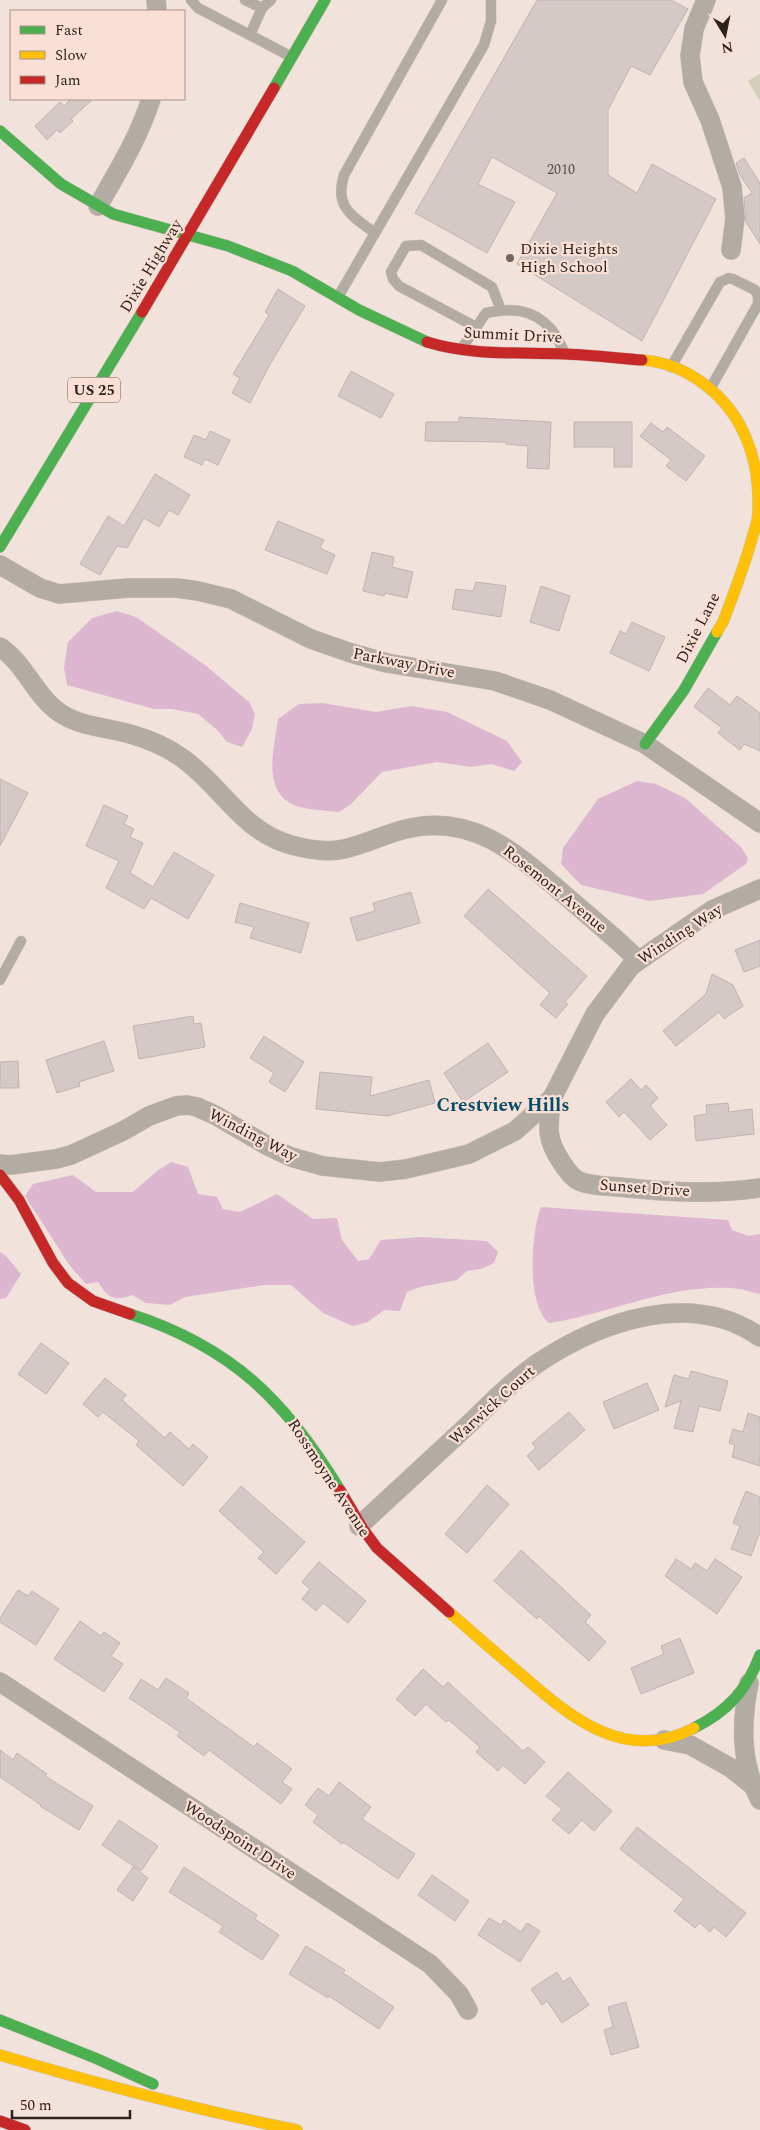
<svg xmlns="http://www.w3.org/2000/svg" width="760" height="2130" viewBox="0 0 760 2130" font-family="Spectral,serif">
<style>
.green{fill:#d4cfb8}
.water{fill:#ddb7cf}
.building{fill:#d5c9c7;stroke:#c0b4b2}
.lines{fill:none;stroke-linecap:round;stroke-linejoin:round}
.lane-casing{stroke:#cdc0bb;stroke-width:11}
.street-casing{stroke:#cdc0bb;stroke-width:20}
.fast-casing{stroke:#cdc0bb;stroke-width:12}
.slow-casing{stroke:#cdc0bb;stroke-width:12}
.jam-casing{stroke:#cdc0bb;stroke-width:12}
.lane{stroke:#b2aca5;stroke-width:10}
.street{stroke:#b2aca5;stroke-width:19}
.fast{stroke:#4caf50;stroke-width:11}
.slow{stroke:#ffc107;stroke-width:11}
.jam{stroke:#c62828;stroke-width:11}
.poi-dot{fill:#716560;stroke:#fadfd4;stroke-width:2}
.labels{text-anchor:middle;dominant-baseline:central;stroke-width:4.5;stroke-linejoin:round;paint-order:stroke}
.number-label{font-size:14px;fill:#564c48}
.shield{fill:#fadfd4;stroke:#6a5b55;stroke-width:1}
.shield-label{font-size:15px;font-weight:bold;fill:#2c221e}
.poi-label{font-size:16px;fill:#2c221e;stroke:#fadfd4;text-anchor:start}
.street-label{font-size:16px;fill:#2c221e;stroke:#fadfd4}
.quarter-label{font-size:19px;font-weight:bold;fill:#004f6a;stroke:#fadfd4}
</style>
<rect width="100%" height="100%" fill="#f2e2dc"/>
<!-- green -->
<path class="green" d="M760 74V101L748 81Z"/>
<!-- water -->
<g class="water">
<path d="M117 611 136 617 205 665 249 702 255 714 252 729 242 747 227 742 216 729 198 714 172 709H154L67 685 64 668 68 642 92 618Z"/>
<path d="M323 703 376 712 411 706 447 712 507 741 522 762 514 771 491 764 471 767 437 762 382 772 351 804 339 812C327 811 313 810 300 807 260 796 274 749 278 719L299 704Z"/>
<path d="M637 781 656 784 685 798 741 847 748 858 746 864 703 894 650 901 581 885 561 864 563 848 598 799Z"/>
<path d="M171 1162 188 1167 198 1194 217 1197 223 1209 240 1212 277 1194 313 1219 337 1218 342 1240 358 1261 369 1259 381 1240 422 1237 487 1241 498 1252 494 1263 481 1269 467 1271 457 1280 420 1287 407 1292 400 1311 384 1310 368 1322 353 1326 323 1313 291 1285H264L185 1297 170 1305 146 1303 132 1295C114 1302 108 1298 98 1282L86 1284 70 1266 25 1196 33 1184 73 1175 96 1192H133L157 1171Z"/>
<path d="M541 1207 728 1220 732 1230 749 1236 760 1234V1294C750 1292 740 1288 730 1288 664 1285 611 1314 549 1323 526 1304 531 1233 541 1207Z"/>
<path d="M0 1252 6 1256 21 1274 6 1298 0 1299Z"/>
</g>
<!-- building -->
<g class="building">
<path d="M537 0H671L688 9 650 75 631 66 608 110V175L637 193 652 164 716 199 642 341 517 264 557 193 492 157 478 184 515 202 487 253 415 213Z"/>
<path d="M71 99H93L71 119 73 121 60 133 57 130 47 140 35 126 60 102 64 106Z"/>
<path d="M744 158 760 183V244L746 222 744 198 752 193 740 175 736 163Z"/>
<path d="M278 289 305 306 269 366 250 403 232 393 240 378 233 374 269 315 265 312Z"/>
<path d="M351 371 394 394 381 418 338 396Z"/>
<path d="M459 417 551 422 549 469 527 468 528 446 506 444V442L425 441 426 422H459Z"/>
<path d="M574 422H632V467H614V447H574Z"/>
<path d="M651 423 663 432 667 427 705 456 686 481 666 466 671 460 640 436Z"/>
<path d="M210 431 230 440 218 465 205 459 202 465 184 457 194 435 206 440Z"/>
<path d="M155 474 190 495 178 515 169 510 159 527 144 518 127 548 117 546 100 575 80 564 108 516 124 526Z"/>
<path d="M278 521 324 540 320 548 335 555 327 574 265 550Z"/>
<path d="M372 552 394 557 392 567 413 572 407 598 385 593 384 596 363 591Z"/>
<path d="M476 582 506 586 501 617 452 609 456 589 473 591Z"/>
<path d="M541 586 570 596 559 631 530 622Z"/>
<path d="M632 622 665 637 649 671 610 653 620 631 626 634Z"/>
<path d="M708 688 730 705 737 696 760 713V751L744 744 740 750 718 733 722 728 694 707Z"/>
<path d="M0 779 28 793 0 846Z"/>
<path d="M104 805 128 816 124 824 134 829 130 837 143 843 130 873 153 887 174 852 214 875 188 919 151 898 144 909 106 888 119 861 86 846Z"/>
<path d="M488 889 587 976 565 1002 568 1004 556 1018 540 1005 550 993 464 916Z"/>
<path d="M411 892 420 923 357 941 350 918 375 911 373 903Z"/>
<path d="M240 903 309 923 301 953 250 938 254 927 235 922Z"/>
<path d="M760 940V966L744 972 735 950Z"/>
<path d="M712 974 733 985 743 1006 724 1019 719 1012 676 1046 663 1031 706 994Z"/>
<path d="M193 1016 194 1024 201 1023 205 1047 139 1059 133 1026Z"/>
<path d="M264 1036 304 1062 285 1092 269 1082 274 1073 250 1058Z"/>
<path d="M104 1041 114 1071 79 1082 80 1086 57 1093 46 1060Z"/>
<path d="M488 1043 508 1072 463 1102 444 1073Z"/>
<path d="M18 1061 19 1088H0V1062Z"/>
<path d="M320 1072 372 1077 370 1096 429 1080 435 1103 387 1116 316 1109Z"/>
<path d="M631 1079 641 1090 646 1085 658 1098 650 1106 667 1125 650 1140 624 1112 619 1117 606 1102Z"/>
<path d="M728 1103 729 1112 752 1109 754 1134 696 1141 694 1116 707 1114 706 1105Z"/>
<path d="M41 1343 69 1363 46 1394 18 1374Z"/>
<path d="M691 1371 728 1381 720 1411 699 1406 693 1432 674 1428 681 1401 665 1407 674 1375 689 1379Z"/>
<path d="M105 1378 126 1395 122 1400 165 1438 170 1432 189 1449 193 1444 208 1457 183 1486 136 1445 139 1441 103 1412 98 1417 83 1404Z"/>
<path d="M647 1383 659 1410 614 1429 603 1402Z"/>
<path d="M569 1412 585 1430 539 1470 527 1456 536 1448 532 1443Z"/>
<path d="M748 1413 760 1417V1466L732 1457 735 1445 729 1443 733 1429 743 1432Z"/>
<path d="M487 1485 509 1504 467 1553 445 1534Z"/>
<path d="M241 1486 305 1542 276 1574 258 1558 264 1552 219 1511Z"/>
<path d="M746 1491 760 1497V1532L751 1556 731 1549 740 1526 733 1523Z"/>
<path d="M521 1550 591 1615 585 1622 606 1642 589 1661 539 1616 537 1619 494 1581Z"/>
<path d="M676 1559 691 1569 695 1563 707 1571 715 1559 742 1577 717 1614 665 1576Z"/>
<path d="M319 1562 366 1601 348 1623 323 1603 316 1611 302 1599 310 1589 302 1582Z"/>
<path d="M18 1590 28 1596 32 1591 59 1609 36 1645 0 1622V1618Z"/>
<path d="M80 1621 101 1636 104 1632 120 1643 111 1656 123 1664 104 1692 54 1659Z"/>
<path d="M680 1638 694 1673 641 1694 631 1668 664 1654 661 1646Z"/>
<path d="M423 1669 443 1687 448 1682 523 1751 528 1747 545 1762 525 1784 503 1765 498 1771 476 1752 480 1747 449 1720 446 1722 426 1704 415 1716 396 1699Z"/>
<path d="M166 1678 189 1693 186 1698 254 1747 257 1743 292 1769 282 1782 292 1789 281 1804 209 1750 204 1756 177 1736 180 1732 129 1698 141 1679 158 1690Z"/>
<path d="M0 1750 13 1760 17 1753 47 1774 45 1776 93 1806 79 1830 40 1806 41 1805 0 1777Z"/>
<path d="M568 1772 612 1811 594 1831 582 1820 569 1834 552 1820 562 1809 546 1796Z"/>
<path d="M339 1782 371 1807 362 1819 415 1854 398 1879 343 1842 342 1844 313 1822 318 1815 305 1805 318 1788 329 1796Z"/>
<path d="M119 1820 158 1846 141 1871 102 1845Z"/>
<path d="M637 1827 746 1913 726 1937 714 1927 710 1932 700 1923 695 1928 674 1911 684 1899 620 1849Z"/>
<path d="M133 1867 148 1878 133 1901 117 1890Z"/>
<path d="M184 1867 257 1915 255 1919 279 1935 262 1960 219 1932 223 1926 169 1892Z"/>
<path d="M432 1875 469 1901 455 1921 418 1895Z"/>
<path d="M489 1918 501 1925 504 1920 521 1932 527 1923 540 1931 520 1962 478 1935Z"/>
<path d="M306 1946 345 1970 343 1973 394 2007 379 2029 329 1996 328 1998 289 1974Z"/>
<path d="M557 1972 563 1982 570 1977 589 2005 562 2023 547 2001 542 2005 531 1989Z"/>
<path d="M626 2002 639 2047 611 2055 604 2030 613 2027 608 2007Z"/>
</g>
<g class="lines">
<!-- lane casing -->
<g class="lane-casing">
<g id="lane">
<path d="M191 0 198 8 292 57"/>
<path d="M245 0 262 8 250 35"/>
<path d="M262 8 271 0"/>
<path d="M375 233C352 216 334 207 344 175L442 0"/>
<path d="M338 297 484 45 491 21V0"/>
<path d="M476 327 399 286 393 279 391 272 406 246 421 245 492 287 501 310"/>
<path d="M462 348 486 313C510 308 532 308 550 328 556 334 560 344 564 351"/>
<path d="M671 367 720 282 729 278 733 279 755 290 758 296V304L710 389"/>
<path d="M0 980 21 941"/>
</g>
</g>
<!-- street casing -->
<g class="street-casing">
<g id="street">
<path d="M156 0 157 11"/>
<path d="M706 0 694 29 690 56 693 82 710 120 732 187 735 218 731 250"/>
<path d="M98 206C118 171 139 137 151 99"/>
<path d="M0 565 40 588 59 594 128 588H177L198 591 231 599 311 639 351 653 387 663 495 681 550 700 645 744 760 823"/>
<path d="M0 647C27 665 36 700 65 716 85 727 109 728 130 734 148 739 167 747 182 758 221 785 240 829 288 844 305 849 326 853 344 849 366 844 387 833 410 828 477 814 520 857 567 897 591 918 616 938 638 960"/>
<path d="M552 1098C548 1126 545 1138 562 1163 566 1169 571 1176 577 1180 589 1186 606 1186 619 1187 666 1192 713 1195 760 1188"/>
<path d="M0 1164 10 1165 56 1159 71 1155 123 1131 149 1116 176 1106 187 1105 197 1107 215 1115 268 1146 291 1157 323 1166 380 1172 406 1169 469 1154 515 1131 552 1098 595 1014 631 966 712 910 760 889"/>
<path d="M359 1526C395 1493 431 1459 467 1426 490 1404 512 1381 538 1363 601 1321 692 1289 760 1337"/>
<path d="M0 1682 430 1964 459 1994 468 2010"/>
<path d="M749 1683C741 1723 740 1763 760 1800"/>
<path d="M664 1740 690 1745 731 1768 751 1784"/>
</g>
</g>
<!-- fast casing -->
<g class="fast-casing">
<g id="fast">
<path d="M274 88 325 0"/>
<path d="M0 131 61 184 113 214 228 246 292 271 359 310 427 342"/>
<path d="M0 547 142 312"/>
<path d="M645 744 684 690 717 632"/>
<path d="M130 1314C232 1347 285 1400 340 1490"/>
<path d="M694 1728C728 1711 747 1690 760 1655"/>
<path d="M0 2020 95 2058 153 2084"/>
</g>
</g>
<!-- slow casing -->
<g class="slow-casing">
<g id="slow">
<path d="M642 360C687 363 729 396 746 438 756 461 759 489 758 513 758 521 755 528 753 535 745 565 734 593 723 622L717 632"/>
<path d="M449 1612C473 1633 497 1654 522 1675 571 1718 626 1764 694 1728"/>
<path d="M0 2055C98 2084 197 2110 297 2130"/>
</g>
</g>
<!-- jam casing -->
<g class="jam-casing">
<g id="jam">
<path d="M142 312 274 88"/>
<path d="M427 342C472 356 519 352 565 354 591 355 616 358 642 360"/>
<path d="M0 1175 19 1200 53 1263 68 1283 93 1301 130 1314"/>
<path d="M340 1490 363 1529 377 1548 449 1612"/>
<path d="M0 2121 25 2130"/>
</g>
</g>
<!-- lane -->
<use href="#lane" class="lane"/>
<!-- street -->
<use href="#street" class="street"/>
<!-- fast -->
<use href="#fast" class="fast"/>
<!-- slow -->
<use href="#slow" class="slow"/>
<!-- jam -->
<use href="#jam" class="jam"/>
</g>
<!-- markers -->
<circle class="poi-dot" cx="510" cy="258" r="5"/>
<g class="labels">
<!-- number labels -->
<g class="number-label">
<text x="561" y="169">2010</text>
</g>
<!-- shield labels -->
<rect class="shield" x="68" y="377.5" width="52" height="25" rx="4"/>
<g class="shield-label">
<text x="94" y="390">US 25</text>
</g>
<!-- poi labels -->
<g class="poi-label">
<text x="520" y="249">Dixie Heights<tspan x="520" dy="18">High School</tspan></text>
</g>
<!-- street labels -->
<g class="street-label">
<text transform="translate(151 266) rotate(-59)">Dixie Highway</text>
<text transform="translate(513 335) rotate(3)">Summit Drive</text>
<text transform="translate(698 628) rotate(-63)">Dixie Lane</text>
<text transform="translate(404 663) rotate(11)">Parkway Drive</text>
<text transform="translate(555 889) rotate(39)">Rosemont Avenue</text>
<text transform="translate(680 934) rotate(-33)">Winding Way</text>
<text transform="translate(253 1135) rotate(27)">Winding Way</text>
<text transform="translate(645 1188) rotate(4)">Sunset Drive</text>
<text transform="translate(492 1405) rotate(-42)">Warwick Court</text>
<text transform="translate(329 1478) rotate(57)">Rossmoyne Avenue</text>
<text transform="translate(240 1840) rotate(33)">Woodspoint Drive</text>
</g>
<!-- quarter labels -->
<g class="quarter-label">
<text x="503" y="1105">Crestview Hills</text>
</g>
</g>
<!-- legend -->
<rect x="10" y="10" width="175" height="90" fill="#fadfd4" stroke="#a8938b"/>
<rect x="20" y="26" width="25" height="8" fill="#4caf50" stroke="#a8938b"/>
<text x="55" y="35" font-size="15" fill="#2c221e">Fast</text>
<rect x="20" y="51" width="25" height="8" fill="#ffc107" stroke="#a8938b"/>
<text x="55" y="60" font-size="15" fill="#2c221e">Slow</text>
<rect x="20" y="76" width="25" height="8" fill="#c62828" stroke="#a8938b"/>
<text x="55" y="85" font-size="15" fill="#2c221e">Jam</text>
<!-- north arrow -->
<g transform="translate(725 35) rotate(170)" stroke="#fadfd4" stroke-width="4" paint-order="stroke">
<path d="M0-4L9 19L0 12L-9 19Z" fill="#2c221e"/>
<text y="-8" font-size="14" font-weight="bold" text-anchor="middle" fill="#2c221e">N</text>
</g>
<!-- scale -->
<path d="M12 2110v8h118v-8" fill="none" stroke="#2c221e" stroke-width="2.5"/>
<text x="20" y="2110" font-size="15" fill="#2c221e" stroke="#fadfd4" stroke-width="4" paint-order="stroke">50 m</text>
</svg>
